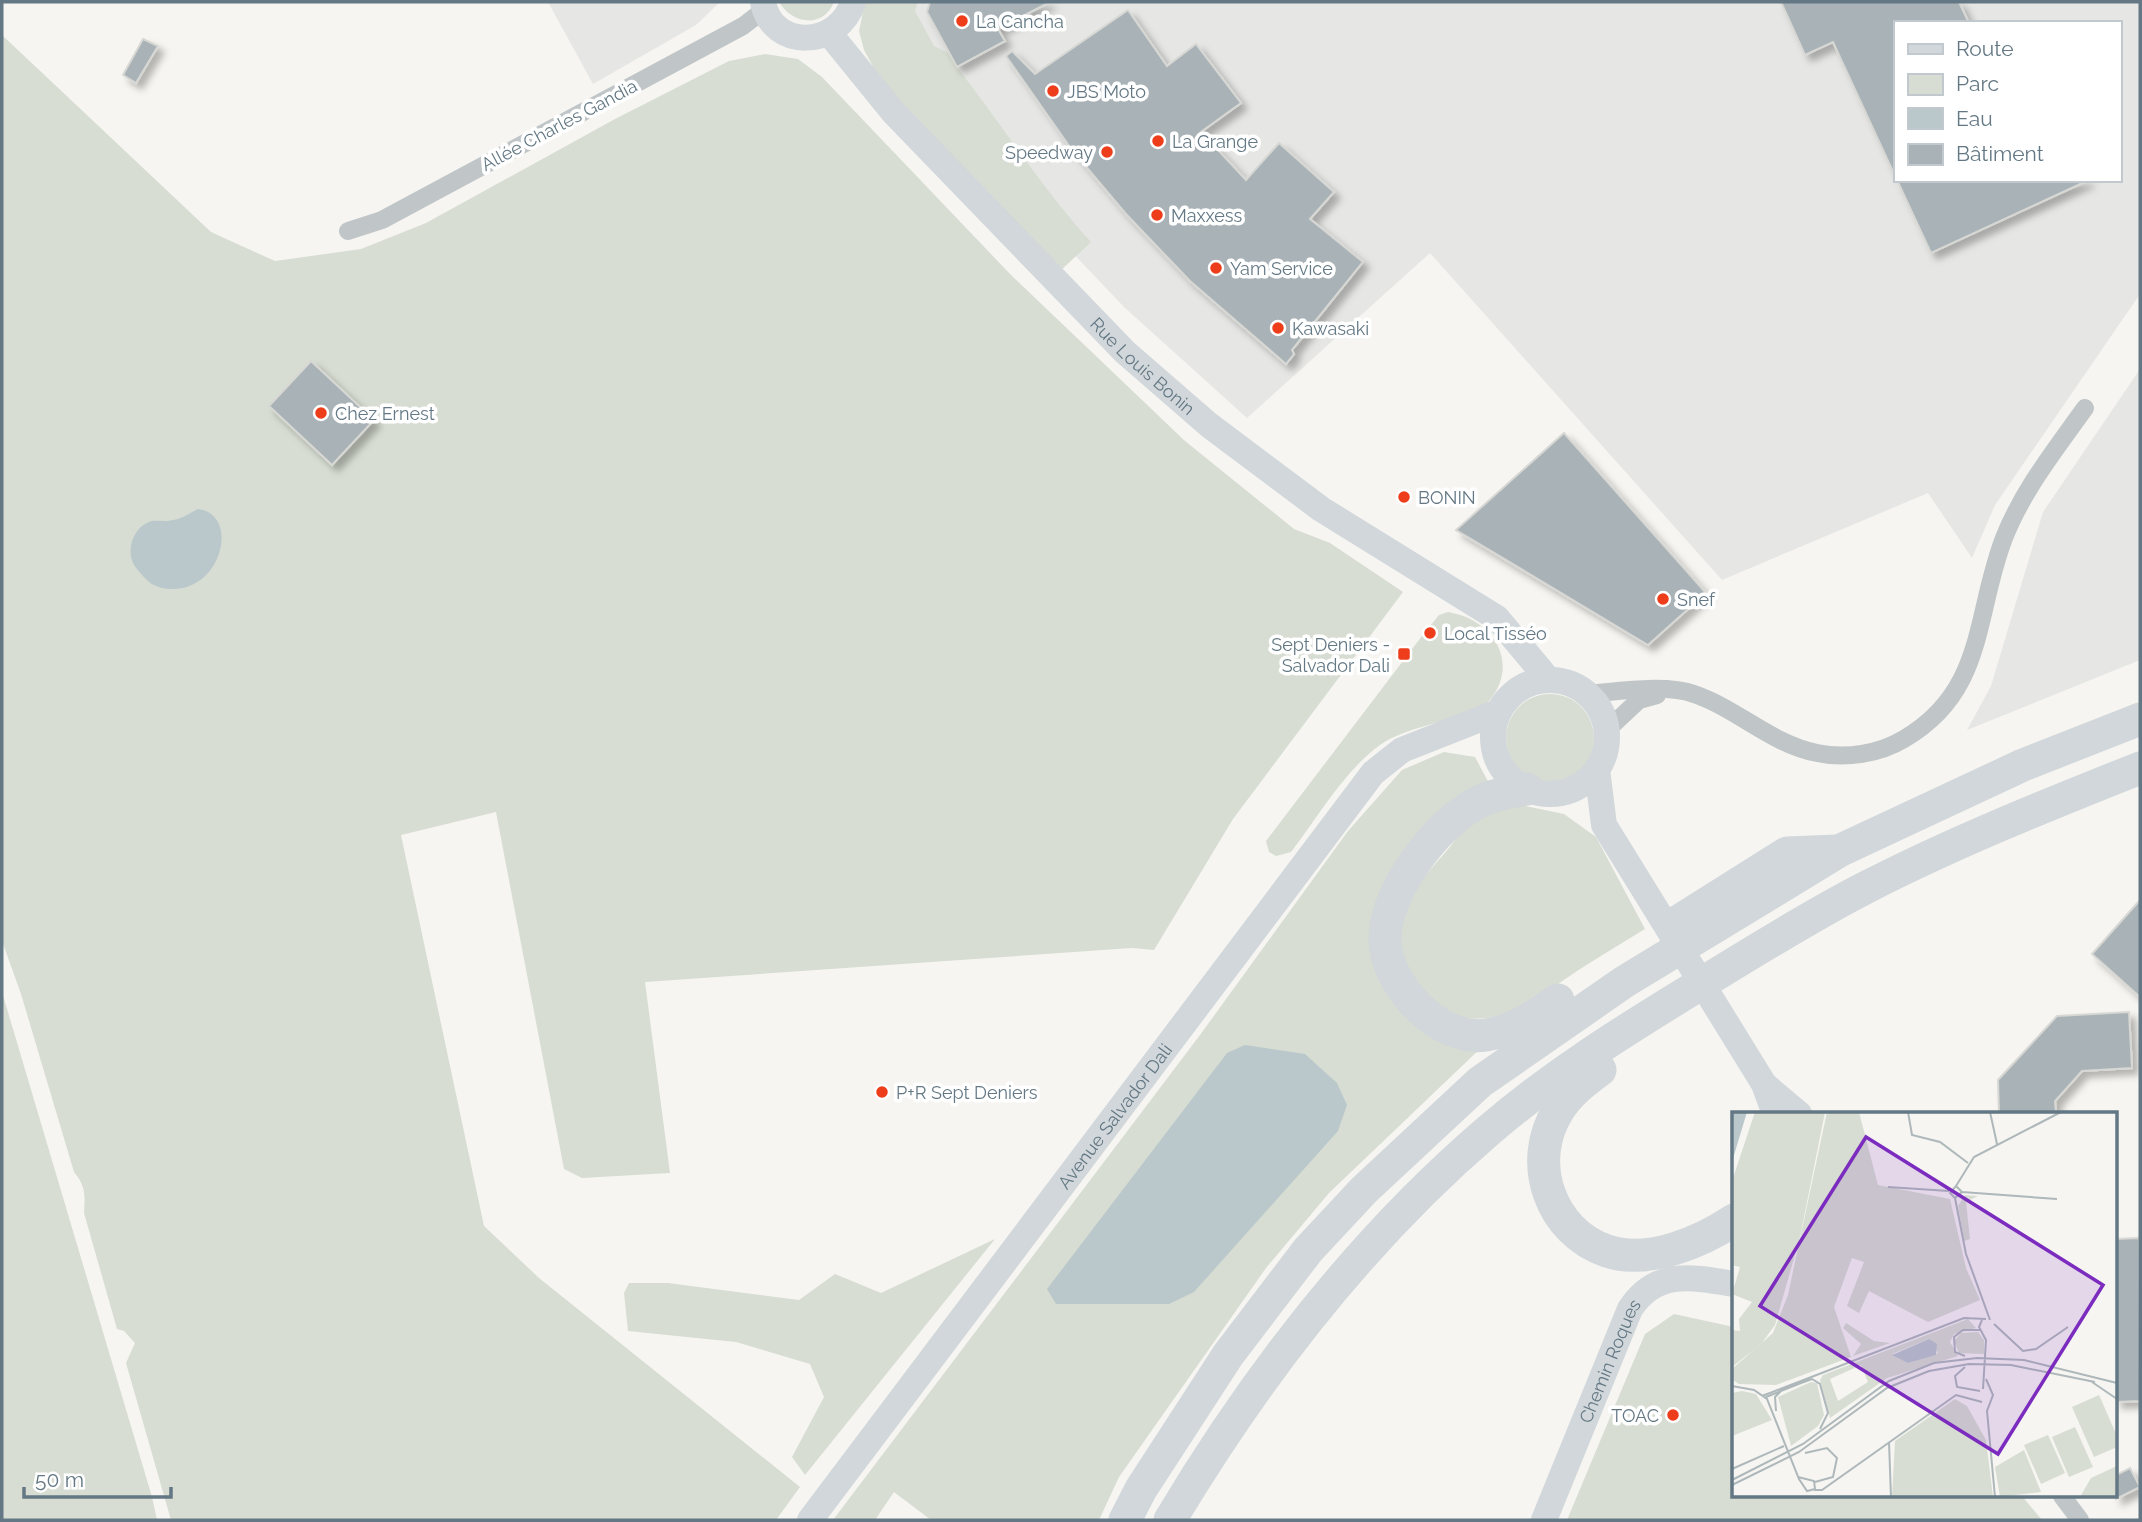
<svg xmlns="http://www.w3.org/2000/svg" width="2142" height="1522" viewBox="0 0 2142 1522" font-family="Raleway,sans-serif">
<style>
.built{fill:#e6e7e5;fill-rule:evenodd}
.green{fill:#d7ddd2}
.water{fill:#bac8cc}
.building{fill:#a9b3b7;stroke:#d7d7d4;stroke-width:2;filter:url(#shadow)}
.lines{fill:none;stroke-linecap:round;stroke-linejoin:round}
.street{stroke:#c0c6c8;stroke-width:18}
.secondary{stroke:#d1d7da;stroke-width:26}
.highway{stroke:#d1d7da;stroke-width:33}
.poi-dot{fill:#ed3d1a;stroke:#fff;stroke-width:2.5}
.labels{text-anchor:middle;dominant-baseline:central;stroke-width:7;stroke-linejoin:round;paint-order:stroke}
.poi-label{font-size:18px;fill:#637884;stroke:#fff;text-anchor:start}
.street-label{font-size:18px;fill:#637884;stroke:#fff}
.inset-road{fill:none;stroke:#aeb8bb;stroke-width:2}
.view{fill:#7b2cbf;fill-opacity:0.15;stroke:#7b2cbf;stroke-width:3.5}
.inset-edge{fill:none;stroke:#637884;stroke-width:3.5}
</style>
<defs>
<filter id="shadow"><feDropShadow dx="6" dy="6" stdDeviation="3.5" flood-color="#0004"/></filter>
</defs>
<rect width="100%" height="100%" fill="#f6f5f1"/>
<!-- built -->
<g class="built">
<path d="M548 2H720L696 25 593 84Z"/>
<path d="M873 2H2140V294L1995 505 1972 558 1928 493 1722 580 1430 253 1247 418 1124 307 1025 203ZM1895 23H2119V180H1895Z"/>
<path d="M2140 369V660L1967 730 1991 686 2043 512Z"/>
</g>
<!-- green -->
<g class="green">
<path d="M779 2H834C823 29 792 24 779 2Z"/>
<path d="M865 2H918L915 11 934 46 957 57 953 59 957 67C1002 125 1041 187 1091 242L1058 273 906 111 876 72 864 50 859 31Z"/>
<path d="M2 35 211 232 275 261 361 249 426 223 615 119 729 61 765 54 798 59 822 77 1011 275 1185 441 1294 529 1330 543 1403 592 1233 819 1154 950 1132 948 645 982 670 1173 582 1178 564 1169 496 812 401 835 484 1226 539 1278 800 1487 776 1520H171L126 1363 135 1343 124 1331 117 1329 84 1213C85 1196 86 1186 74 1172L21 994 2 941Z"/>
<path d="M1448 612C1493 619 1521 663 1489 701 1474 718 1407 725 1380 745 1344 771 1318 817 1291 852L1276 856 1269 852 1266 841 1422 636 1439 615Z"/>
<circle cx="1550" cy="738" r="44"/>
<path d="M1444 752 1475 757 1491 787 1374 921 1383 987 1424 1031 1484 1045 1329 1193 1266 1268 1119 1477 1099 1520H931L894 1492 875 1520H833L1200 1035 1348 831 1402 770Z"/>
<path d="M1520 805 1564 814 1596 837 1645 929C1622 943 1599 957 1577 971 1527 1005 1475 1046 1420 994 1412 987 1395 946 1397 935 1406 880 1446 862 1469 819Z"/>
<path d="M2 992 152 1497 157 1520H2Z"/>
<path d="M995 1239 805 1475 792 1457 824 1397 810 1364 736 1342 628 1331 624 1293 629 1283H668L799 1300 835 1274 881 1293Z"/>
<path d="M1674 1314 1734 1327V1496H2022L2042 1520H1567L1645 1334Z"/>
</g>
<!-- water -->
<g class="water">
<path d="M198 509C240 514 223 590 172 589 155 589 147 582 137 569 124 554 132 526 152 521 158 520 166 522 173 520 181 519 190 513 198 509Z"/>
<path d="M1245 1045 1305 1054 1337 1083 1347 1105 1338 1131 1194 1292 1169 1304H1056L1047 1289 1227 1053Z"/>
</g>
<!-- building -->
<g class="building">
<path d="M930 2H1050L998 29 1005 41 957 67 927 12Z"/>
<path d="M1781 2H1959L1969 23H1895V176L1833 42 1805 55Z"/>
<path d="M1128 10 1167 66 1196 44 1241 103 1201 132 1246 180 1279 143 1334 192 1310 219 1363 262 1292 350 1294 354 1286 364 1190 281 1126 214 1072 150 1006 56 1012 51 1035 74Z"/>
<path d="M143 39 158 46 136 83 123 75Z"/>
<path d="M1897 180H2089L1931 253Z"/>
<path d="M311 361 374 420 332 465 269 406Z"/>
<path d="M1564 433 1706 593 1648 645 1456 530Z"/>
<path d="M2140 900V997L2092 954Z"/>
<path d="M2129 1012 2132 1068 2082 1071 2055 1101 2056 1114H1999L1998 1080 2057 1016Z"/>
<path d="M2139 1238 2140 1401 2116 1402V1239Z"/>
<path d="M2130 1468 2140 1487 2116 1499V1475Z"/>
</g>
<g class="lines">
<!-- street -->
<g class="street">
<path d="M348 231 382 220 743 26 765 9"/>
<path d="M1588 694C1617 691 1667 684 1694 694 1738 709 1771 744 1817 753 1846 759 1879 754 1904 739 1986 691 1974 616 2004 538 2023 490 2055 450 2085 408"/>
<path d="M1607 730 1639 700 1657 695"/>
<path d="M2062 1496 2080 1520"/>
</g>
<!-- secondary -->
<g class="secondary">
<path d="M763 2C772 51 839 48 853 2"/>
<path id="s1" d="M829 33 894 113 1125 352 1209 425 1321 509 1497 618 1548 679"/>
<circle cx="1550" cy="737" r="57"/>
<path d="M1597 769 1604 825 1764 1084 1775 1114"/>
<path d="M1766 1086 1799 1114"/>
<path id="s2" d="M810 1520 1373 773 1402 750 1498 712"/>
<path id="s3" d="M1544 1520 1630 1309C1656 1269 1692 1277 1734 1284"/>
</g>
<!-- highway -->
<g class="highway">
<path d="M1527 789C1509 792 1491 795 1475 804 1434 828 1387 889 1385 937 1383 983 1440 1043 1486 1035 1515 1030 1535 1016 1558 1000"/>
<path d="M1679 921 1787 853 1837 851"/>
<path d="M1600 1070C1584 1082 1569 1093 1558 1111 1526 1162 1550 1232 1607 1251 1648 1265 1701 1242 1734 1220"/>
<path d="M1125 1520 1141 1489 1228 1355 1308 1250 1364 1190 1480 1082 1624 982 1841 850 2023 765 2140 719"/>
<path d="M1170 1520C1255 1378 1361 1240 1488 1131 1552 1076 1622 1032 1694 988 1750 954 1805 919 1863 889 1952 843 2047 805 2140 768"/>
</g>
</g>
<!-- markers -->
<g class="poi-dot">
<circle cx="962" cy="21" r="7"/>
<circle cx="1053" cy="91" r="7"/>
<circle cx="1158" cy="141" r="7"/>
<circle cx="1107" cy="152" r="7"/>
<circle cx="1157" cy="215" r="7"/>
<circle cx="1216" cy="268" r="7"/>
<circle cx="1278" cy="328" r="7"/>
<circle cx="321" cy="413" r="7"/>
<circle cx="1404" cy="497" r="7"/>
<circle cx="1663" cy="599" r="7"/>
<circle cx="1430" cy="633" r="7"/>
<rect x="1397" y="647" width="14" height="14" rx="3.5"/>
<circle cx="882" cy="1092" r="7"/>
<circle cx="1673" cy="1415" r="7"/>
</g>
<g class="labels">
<!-- poi labels -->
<g class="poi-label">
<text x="976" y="21">La Cancha</text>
<text x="1067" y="91">JBS Moto</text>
<text x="1172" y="141">La Grange</text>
<text x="1093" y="152" text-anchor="end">Speedway</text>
<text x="1171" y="215">Maxxess</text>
<text x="1230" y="268">Yam Service</text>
<text x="1292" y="328">Kawasaki</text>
<text x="335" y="413">Chez Ernest</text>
<text x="1418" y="497">BONIN</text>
<text x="1677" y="599">Snef</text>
<text x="1444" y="633">Local Tisséo</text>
<text x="1390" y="644" text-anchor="end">Sept Deniers -<tspan x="1390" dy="21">Salvador Dali</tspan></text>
<text x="896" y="1092">P+R Sept Deniers</text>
<text x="1659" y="1415" text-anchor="end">TOAC</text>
</g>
<!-- street labels -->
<g class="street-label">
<text transform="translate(559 125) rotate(-28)">Allée Charles Gandia</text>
<text stroke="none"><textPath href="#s1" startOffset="458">Rue Louis Bonin</textPath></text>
<text stroke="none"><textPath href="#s2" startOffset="506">Avenue Salvador Dali</textPath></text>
<text stroke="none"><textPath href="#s3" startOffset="172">Chemin Roques</textPath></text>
</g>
</g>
<!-- overview -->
<g transform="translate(1732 1112)">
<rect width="385" height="385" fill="#f6f5f1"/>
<path d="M23 0H93L68 125 43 213 29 232 0 255V218L8 219 7 207 20 190 0 182 8 155 0 153V69ZM95 0H127L146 73 218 87 234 156 248 188 196 210 137 179 127 201 115 194 132 150 120 146 102 195 119 245 44 273 7 272 1 268 0 257 41 221 56 183ZM233 83 246 84 234 90 238 127 232 129 226 94ZM236 207 244 216 222 222 218 230 226 244 155 266 98 306 88 268 91 263ZM197 227 206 241 203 243 176 251 160 242ZM129 253 136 270 106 289 98 267ZM114 211 142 229 158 231 121 244 129 232 111 216ZM246 220 252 228V242L227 241 222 229 229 221ZM79 270 85 271 92 303 86 314 59 334 46 285ZM10 279 24 282 40 308 0 324V281ZM367 283 385 324V335L362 345 340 295ZM223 287 235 294 254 328 261 385H160L163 329ZM343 315 361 355 337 365 320 325ZM316 323 333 361 309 372 292 333ZM292 338 309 380 268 385 263 355ZM385 354V385H348L359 366Z" fill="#d7ddd2" fill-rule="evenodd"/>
<path d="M0 0H15L0 50ZM197 227 205 232 204 243 176 251 160 243Z" fill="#bac8cc"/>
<path class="inset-road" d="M176 0 180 23 208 30 236 51M258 0 265 32M224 74 242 45 329 0M156 75 217 79M230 80 325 87M223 86 230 80 224 74 218 81 223 86 234 142 258 208M250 208 247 215 254 228 251 277M262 212 291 239 304 237 336 215M233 244 223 240 222 225 231 218H248M233 255 223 264 225 275 248 279M254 267 261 283 255 299 263 385M360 270 385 287M69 271 80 267 88 272 96 301 88 317M0 274 22 278 35 287 67 367 75 379 83 377 82 369 66 365M30 284 232 206 254 207M34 285 69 271M44 299 43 285 51 277M157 330 159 385M73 341 95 336 105 346 101 365 83 370M0 357 52 334M0 368 71 332 157 269 202 251 245 246 292 248 385 271M0 373 67 340 155 276 197 259 237 252 279 253 363 270M82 378H90L224 283 250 290"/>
<path class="view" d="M134 25 371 173 266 342 28 194Z"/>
<rect width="385" height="385" class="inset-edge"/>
</g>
<!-- border -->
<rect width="2142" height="1522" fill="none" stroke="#637884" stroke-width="7"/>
<!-- legend -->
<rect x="1894" y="21" width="228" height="161" fill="#ffffff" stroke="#c1c9ce" stroke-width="2"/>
<rect x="1908" y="44" width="35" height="10" fill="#d1d7da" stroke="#c1c9ce" stroke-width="2"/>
<text x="1956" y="56" font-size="21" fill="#637884">Route</text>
<rect x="1908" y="74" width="35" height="21" fill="#d7ddd2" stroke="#c1c9ce" stroke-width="2"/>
<text x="1956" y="91" font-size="21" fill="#637884">Parc</text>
<rect x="1908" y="108" width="35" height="21" fill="#bac8cc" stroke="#c1c9ce" stroke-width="2"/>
<text x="1956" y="126" font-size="21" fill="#637884">Eau</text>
<rect x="1908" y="144" width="35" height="21" fill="#a9b3b7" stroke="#c1c9ce" stroke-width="2"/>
<text x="1956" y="161" font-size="21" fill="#637884">Bâtiment</text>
<!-- scale -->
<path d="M24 1487v10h147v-10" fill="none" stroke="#637884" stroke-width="3.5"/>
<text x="35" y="1487" font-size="21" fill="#637884" stroke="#ffffff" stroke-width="5" paint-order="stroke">50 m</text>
</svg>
